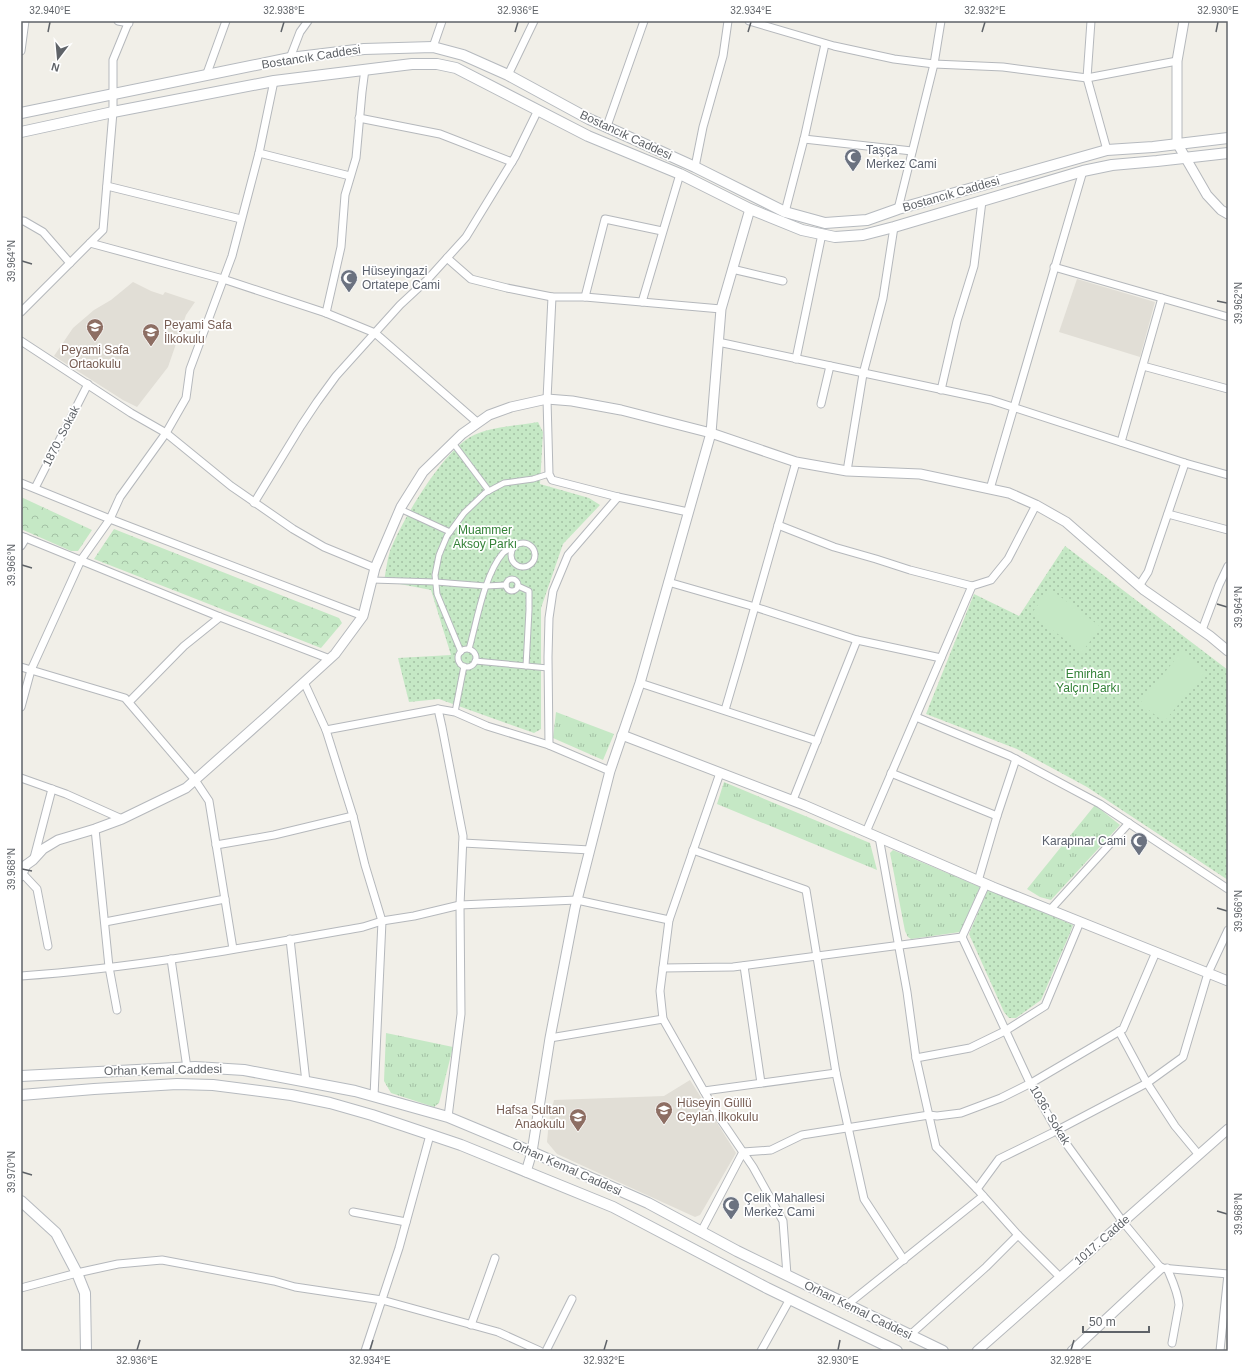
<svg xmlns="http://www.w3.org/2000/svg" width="1249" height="1372" viewBox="0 0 1249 1372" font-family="Helvetica,sans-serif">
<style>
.education{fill:#e1ded6}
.grass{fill:url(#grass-tufts)}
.forest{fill:url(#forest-crowns)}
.park{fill:url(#park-dots)}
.pitch{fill:#c5e8c5}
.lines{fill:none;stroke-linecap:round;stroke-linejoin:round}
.pedestrian-casing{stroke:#b5b8bc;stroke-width:7}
.minor-casing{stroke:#b5b8bc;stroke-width:9}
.tertiary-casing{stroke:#b5b8bc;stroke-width:11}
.secondary-casing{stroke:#b6babf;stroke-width:12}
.pedestrian{stroke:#fff;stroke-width:5}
.minor{stroke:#fff;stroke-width:7}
.tertiary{stroke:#fff;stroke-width:9}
.secondary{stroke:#fff;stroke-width:10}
.ticks{fill:none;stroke:#5f6368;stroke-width:1.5}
.labels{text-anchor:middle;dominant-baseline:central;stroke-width:3.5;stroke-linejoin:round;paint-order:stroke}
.street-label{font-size:12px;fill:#5f6368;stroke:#fff}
.worship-label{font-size:12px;fill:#5b616d;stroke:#fff;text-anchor:start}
.education-label{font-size:12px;fill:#785e54;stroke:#fff;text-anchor:start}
.park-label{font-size:12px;fill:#348238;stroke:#fff}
.neatline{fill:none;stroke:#5f6368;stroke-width:1.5}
.ticks-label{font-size:10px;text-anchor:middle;fill:#5f6368}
</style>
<defs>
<pattern id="grass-tufts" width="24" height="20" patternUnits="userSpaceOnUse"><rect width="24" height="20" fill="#c5e8c5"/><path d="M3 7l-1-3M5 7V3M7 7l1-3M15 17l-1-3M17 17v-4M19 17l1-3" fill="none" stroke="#a3c0a4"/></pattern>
<pattern id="forest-crowns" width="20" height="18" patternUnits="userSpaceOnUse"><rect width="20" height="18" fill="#c5e8c5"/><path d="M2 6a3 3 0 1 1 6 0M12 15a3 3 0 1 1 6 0" fill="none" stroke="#a3c0a4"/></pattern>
<pattern id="park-dots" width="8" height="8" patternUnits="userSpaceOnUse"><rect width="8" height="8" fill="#c5e8c5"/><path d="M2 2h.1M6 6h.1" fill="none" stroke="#a3c0a4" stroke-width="1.8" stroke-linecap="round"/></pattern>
</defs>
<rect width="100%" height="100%" fill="#f1efe8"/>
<!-- education -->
<g class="education">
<path d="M1077 279 1155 302 1140 357 1059 332Z"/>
<path d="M133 282 151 291 163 295 165 292 195 302 186 315 168 367 137 407 123 400 54 356 73 328 94 310 111 300Z"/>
<path d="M690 1080 736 1153 700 1215 695 1217 557 1154 547 1142 549 1121 554 1100 664 1096Z"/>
</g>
<!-- grass -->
<g class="grass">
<path d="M556 712 614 734 603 760 553 738Z"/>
<path d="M724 782 870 843 877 870 717 804Z"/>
<path d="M1095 805 1120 825 1051 900 1040 897 1027 889Z"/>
<path d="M893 850 980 887 960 932 911 939 908 937 905 931 890 853Z"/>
<path d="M386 1033 453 1047 439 1103 434 1107 391 1093 384 1081Z"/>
</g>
<!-- forest -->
<g class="forest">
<path d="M21 497 92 530 78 551H71L21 529Z"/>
<path d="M114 529 339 618 342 623 321 648 94 559Z"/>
</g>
<!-- park -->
<g class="park">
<path d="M538 422 543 432 540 484 589 498 600 505 563 544 541 608V729L534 733 439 699 409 702 398 658 451 655 431 590 384 581C386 571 387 560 390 551 402 520 443 451 472 436 492 426 517 426 538 422Z"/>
<path d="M1065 546 1228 670V880L1087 787 1017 749 926 714 974 594 1019 616Z"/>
<path d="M988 889 1073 925 1070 933 1041 1000 1016 1018H1009L1004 1012 969 934Z"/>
</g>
<!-- pitch -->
<g class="pitch">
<path d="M1050 589 1101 627 1082 652 1031 614Z"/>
<path d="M1182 651 1206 671 1164 722 1140 703Z"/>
</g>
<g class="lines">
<!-- pedestrian casing -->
<g class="pedestrian-casing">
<g id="pedestrian">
<path d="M453 443 489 491"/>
<path d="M400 509 450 532"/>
<circle cx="523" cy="555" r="12"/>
<circle cx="512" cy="585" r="6"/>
<path d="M372 580 436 582 486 586 506 585"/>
<path d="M518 586 529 591V610L526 666"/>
<path d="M469 649C477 621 484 575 503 553 506 550 510 549 514 547"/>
<circle cx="467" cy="658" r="9"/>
<path d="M461 652 437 594 435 575 439 555 447 536 464 513 485 493 504 483 533 479 549 474"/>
<path d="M475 661 548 668"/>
<path d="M455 712 464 666"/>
</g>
</g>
<!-- minor casing -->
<g class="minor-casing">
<g id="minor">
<path d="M118 21 129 23"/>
<path d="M749 21 834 46 894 59 934 64 1003 67 1087 78 1177 61"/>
<path d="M1091 21 1087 78 1107 150"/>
<path d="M433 47 442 21"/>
<path d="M21 51 25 21"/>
<path d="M290 58 300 32 308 21"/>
<path d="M508 75 534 21"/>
<path d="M206 76 226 21"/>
<path d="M359 118 440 134 512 162"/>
<path d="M607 126 644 21"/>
<path d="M804 139 912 151"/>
<path d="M259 153 350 176"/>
<path d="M695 167 703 127 723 56 728 21"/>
<path d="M107 186 241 219"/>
<path d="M898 209 934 64 941 21"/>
<path d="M785 212 804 139 825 44"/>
<path d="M21 221H24L43 232 70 263"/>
<path d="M90 243 223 279 326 313 375 333 478 423"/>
<path d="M447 258 471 279 507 288 552 297"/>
<path d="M1054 267 1228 317"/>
<path d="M732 269 783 281"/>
<path d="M585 297 605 219 662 231"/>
<path d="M642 302 680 174"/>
<path d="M21 312 103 230 113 112V60L129 21"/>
<path d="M326 313 341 247 345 195 356 158 362 92 365 69"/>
<path d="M21 341 131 413 166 433 231 486 293 529 324 547 375 568"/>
<path d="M718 342 991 400 1185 463 1228 475"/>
<path d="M796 359 822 234"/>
<path d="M1143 366 1228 389"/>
<path d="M941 390 957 321 974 266 982 201"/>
<path d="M821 404 830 366"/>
<path d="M1121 442 1162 298"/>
<path d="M847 471 863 374 883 298 894 227"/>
<path d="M21 483 110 519 363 616"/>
<path d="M35 488 88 384"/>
<path d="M990 489 1083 171"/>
<path d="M254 503 301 426 317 402 336 376 400 305 428 279 466 237 515 157 538 110"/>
<path d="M688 512 618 497 552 480 549 474 547 399 552 297H585L721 309"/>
<path d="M1168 514 1228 530"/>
<path d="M778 525 834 547 876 559 910 570 972 586"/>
<path d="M21 536 220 617 330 659"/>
<path d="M21 546 26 538"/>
<path d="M668 582 755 607 857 640 941 658"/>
<path d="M1139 586 1148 572 1185 463"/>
<path d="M1202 630 1219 585 1228 566"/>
<path d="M21 667 125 698 195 780 209 801 233 949"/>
<path d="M304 682 326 730 353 816 365 865 382 921 374 1096"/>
<path d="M640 683 817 741"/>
<path d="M129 702 184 646 220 617"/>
<path d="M21 707 31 670 81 560 110 519 120 497 166 433 186 398 190 369 232 256 259 153 274 81"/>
<path d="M438 709 442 727 463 836 460 905 461 1014 448 1117"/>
<path d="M725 710 740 659 796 462"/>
<path d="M916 717 1010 756 1100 804 1228 889"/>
<path d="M326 730 438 709 455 712 487 726 549 745 610 771"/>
<path d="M549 745 548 657 549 618 553 591 568 555 618 497"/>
<path d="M720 773 669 920 660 991 663 1019 717 1114 753 1167 783 1221 787 1275"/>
<path d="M891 773 997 816"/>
<path d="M21 778 66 794 122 819"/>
<path d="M793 800 857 640"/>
<path d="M95 829 109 967 117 1010"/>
<path d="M866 832 972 586 991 580 1008 559 1036 505"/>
<path d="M879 837 907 992 916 1058 936 1147 977 1189 1018 1235 1060 1277"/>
<path d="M463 843 590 850"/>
<path d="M216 845 274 835 353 816"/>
<path d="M693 850 806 890 836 1073 864 1199 904 1260"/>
<path d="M34 858 52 789"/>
<path d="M22 873 37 889 48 946"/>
<path d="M978 881 997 816 1016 759"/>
<path d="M986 884 962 937 1030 1083 1057 1131 1123 1222 1161 1268 1228 1274"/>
<path d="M1050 910 1129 823"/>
<path d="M105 922 225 899"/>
<path d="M290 939 306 1082"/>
<path d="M171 959 187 1068"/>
<path d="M744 966 761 1083"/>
<path d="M663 968 733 967 962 937"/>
<path d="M21 976C136 968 250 947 363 927L382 921 414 916 460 905 577 900 669 920"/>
<path d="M1119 1031 1147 1083 1175 1126 1199 1155"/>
<path d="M550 1038 663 1019"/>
<path d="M916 1058 970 1048 1005 1031 1045 1006 1080 922"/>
<path d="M704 1091 836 1073"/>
<path d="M977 1189 999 1159 1052 1133 1147 1083 1183 1057 1208 973 1228 930"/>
<path d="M353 1212 406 1222"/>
<path d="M701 1232 743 1152 771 1150 802 1135 929 1115 937 1116 961 1113 1001 1098 1033 1082 1123 1029 1156 952"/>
<path d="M1167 1268C1172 1280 1178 1292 1179 1305L1172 1343"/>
<path d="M21 1288 77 1273 118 1264 162 1260 274 1281 295 1287 382 1300 498 1332 540 1351"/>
<path d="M848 1304 983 1196"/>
<path d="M471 1325 495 1258"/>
<path d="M910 1335 986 1267 1018 1235"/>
<path d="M365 1351 399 1248 430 1135"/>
<path d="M546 1351 572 1299"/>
<path d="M761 1351 790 1299"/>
<path d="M1220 1351 1228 1274"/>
</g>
</g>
<!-- tertiary casing -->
<g class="tertiary-casing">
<g id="tertiary">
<path d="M1184 21 1177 61V143L1207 195 1221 210 1228 214"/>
<path d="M622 735 804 805 993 887 1228 981"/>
<path d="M21 876 26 865 33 860 43 849 58 840 95 829 122 819 186 788 267 716 335 654 363 616 375 568 401 507 423 472 462 434 489 415 511 407 547 399 572 401 621 410 711 433 796 462 847 471 920 474 1009 493 1036 505 1066 522 1144 590 1210 636 1228 651"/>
<path d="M526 1172 532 1152 550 1038 575 908 610 771 640 683 711 433 721 309 750 209"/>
<path d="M977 1351 1228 1129"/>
<path d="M1072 1351 1161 1268"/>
</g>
</g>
<!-- secondary casing -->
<g class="secondary-casing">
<g id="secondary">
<path d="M21 113 290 58 364 49 433 47 463 55 508 75 589 119 695 167 785 212 825 223 867 220 898 209 1107 150 1153 147 1228 138"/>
<path d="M21 132 113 112 274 81 412 64H437L456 68 588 136 680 174 750 209 802 230 835 237 863 235 894 227 1083 171 1112 165 1157 161 1228 153"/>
<path d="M21 1076 195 1067 244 1070 355 1091 448 1117 532 1152 648 1203 737 1251 943 1351"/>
<path d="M21 1095 94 1089 177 1084 213 1085 291 1095 330 1103 372 1115 461 1145 613 1207 767 1288 897 1351"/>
<path d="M21 1201 56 1233 77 1273 85 1293 86 1351"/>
</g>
</g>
<!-- pedestrian -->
<use href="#pedestrian" class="pedestrian"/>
<!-- minor -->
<use href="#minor" class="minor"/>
<!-- tertiary -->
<use href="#tertiary" class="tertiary"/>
<!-- secondary -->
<use href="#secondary" class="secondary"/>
</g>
<!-- ticks -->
<path class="ticks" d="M48 32 50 22M281 32 284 22M515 32 518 22M748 32 751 22M982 32 985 22M1216 32 1218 22M22 261 32 264M1217 301 1227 303M22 565 32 568M1217 604 1227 607M22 869 32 871M1217 908 1227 911M22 1172 32 1175M1217 1211 1227 1214M137 1350 140 1340M370 1350 373 1340M604 1350 607 1340M838 1350 840 1340M1071 1350 1074 1340"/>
<!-- icons -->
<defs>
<g id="mosque-pin" transform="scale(0.9)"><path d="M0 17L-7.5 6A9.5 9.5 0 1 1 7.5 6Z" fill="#6b7280" stroke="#fff"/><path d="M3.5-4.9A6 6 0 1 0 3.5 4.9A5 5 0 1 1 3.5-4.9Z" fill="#fff"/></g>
<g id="school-pin" transform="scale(0.9)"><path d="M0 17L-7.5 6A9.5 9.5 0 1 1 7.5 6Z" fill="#8d6e63" stroke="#fff"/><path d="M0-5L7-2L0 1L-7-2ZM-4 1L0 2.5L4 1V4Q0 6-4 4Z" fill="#fff"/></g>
</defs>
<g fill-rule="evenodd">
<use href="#mosque-pin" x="853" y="157"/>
<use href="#mosque-pin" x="349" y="278"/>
<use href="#school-pin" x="95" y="327"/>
<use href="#school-pin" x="151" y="332"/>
<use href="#mosque-pin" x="1139" y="841"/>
<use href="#school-pin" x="664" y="1110"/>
<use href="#school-pin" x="578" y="1117"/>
<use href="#mosque-pin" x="731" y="1205"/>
</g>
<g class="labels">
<!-- street labels -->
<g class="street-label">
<text transform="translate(311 57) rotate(-9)">Bostancık Caddesi</text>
<text transform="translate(626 135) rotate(25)">Bostancık Caddesi</text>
<text transform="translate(951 194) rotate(-16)">Bostancık Caddesi</text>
<text transform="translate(61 436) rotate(-63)">1870. Sokak</text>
<text transform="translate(163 1070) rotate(-1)">Orhan Kemal Caddesi</text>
<text transform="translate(1050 1115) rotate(59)">1036. Sokak</text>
<text transform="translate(567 1168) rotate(24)">Orhan Kemal Caddesi</text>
<text transform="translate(1102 1240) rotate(-41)">1017. Cadde</text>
<text transform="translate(858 1310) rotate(26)">Orhan Kemal Caddesi</text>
</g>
<!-- worship labels -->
<g class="worship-label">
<text x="866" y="150">Taşça<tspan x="866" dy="14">Merkez Cami</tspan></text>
<text x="362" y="271">Hüseyingazi<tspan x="362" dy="14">Ortatepe Cami</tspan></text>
<text x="1126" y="841" text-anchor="end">Karapınar Cami</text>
<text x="744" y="1198">Çelik Mahallesi<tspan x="744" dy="14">Merkez Cami</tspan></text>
</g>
<!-- education labels -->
<g class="education-label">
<text x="164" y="325">Peyami Safa<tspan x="164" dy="14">İlkokulu</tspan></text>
<text x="95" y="350" text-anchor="middle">Peyami Safa<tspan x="95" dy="14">Ortaokulu</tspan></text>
<text x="677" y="1103">Hüseyin Güllü<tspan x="677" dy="14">Ceylan İlkokulu</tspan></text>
<text x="565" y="1110" text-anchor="end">Hafsa Sultan<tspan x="565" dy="14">Anaokulu</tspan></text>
</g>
<!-- park labels -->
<g class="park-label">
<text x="485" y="530">Muammer<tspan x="485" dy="14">Aksoy Parkı</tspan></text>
<text x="1088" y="674">Emirhan<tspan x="1088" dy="14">Yalçın Parkı</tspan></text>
</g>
</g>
<!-- border -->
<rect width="1249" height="1372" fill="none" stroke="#ffffff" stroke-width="44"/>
<!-- north arrow -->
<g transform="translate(58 58) rotate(196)" stroke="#ffffff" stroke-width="3" paint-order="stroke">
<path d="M0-3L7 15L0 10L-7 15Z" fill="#5f6368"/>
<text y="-6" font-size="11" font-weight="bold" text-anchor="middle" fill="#5f6368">N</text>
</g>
<!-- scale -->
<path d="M1083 1326v6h66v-6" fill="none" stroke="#5f6368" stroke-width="2"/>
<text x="1089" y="1326" font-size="12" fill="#5f6368" stroke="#ffffff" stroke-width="3" paint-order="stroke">50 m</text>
<rect x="22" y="22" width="1205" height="1328" class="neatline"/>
<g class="ticks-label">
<text x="50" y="14">32.940°E</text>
<text x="284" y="14">32.938°E</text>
<text x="518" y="14">32.936°E</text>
<text x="751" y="14">32.934°E</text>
<text x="985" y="14">32.932°E</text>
<text x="1218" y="14">32.930°E</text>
<text transform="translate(11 261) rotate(-90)" y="4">39.964°N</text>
<text transform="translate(1238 303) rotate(-90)" y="4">39.962°N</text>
<text transform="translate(11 565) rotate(-90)" y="4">39.966°N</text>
<text transform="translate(1238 607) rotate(-90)" y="4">39.964°N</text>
<text transform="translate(11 869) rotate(-90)" y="4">39.968°N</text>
<text transform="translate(1238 911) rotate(-90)" y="4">39.966°N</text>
<text transform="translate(11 1172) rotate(-90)" y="4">39.970°N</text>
<text transform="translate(1238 1214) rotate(-90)" y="4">39.968°N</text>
<text x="137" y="1364">32.936°E</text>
<text x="370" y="1364">32.934°E</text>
<text x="604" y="1364">32.932°E</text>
<text x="838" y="1364">32.930°E</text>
<text x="1071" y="1364">32.928°E</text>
</g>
</svg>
